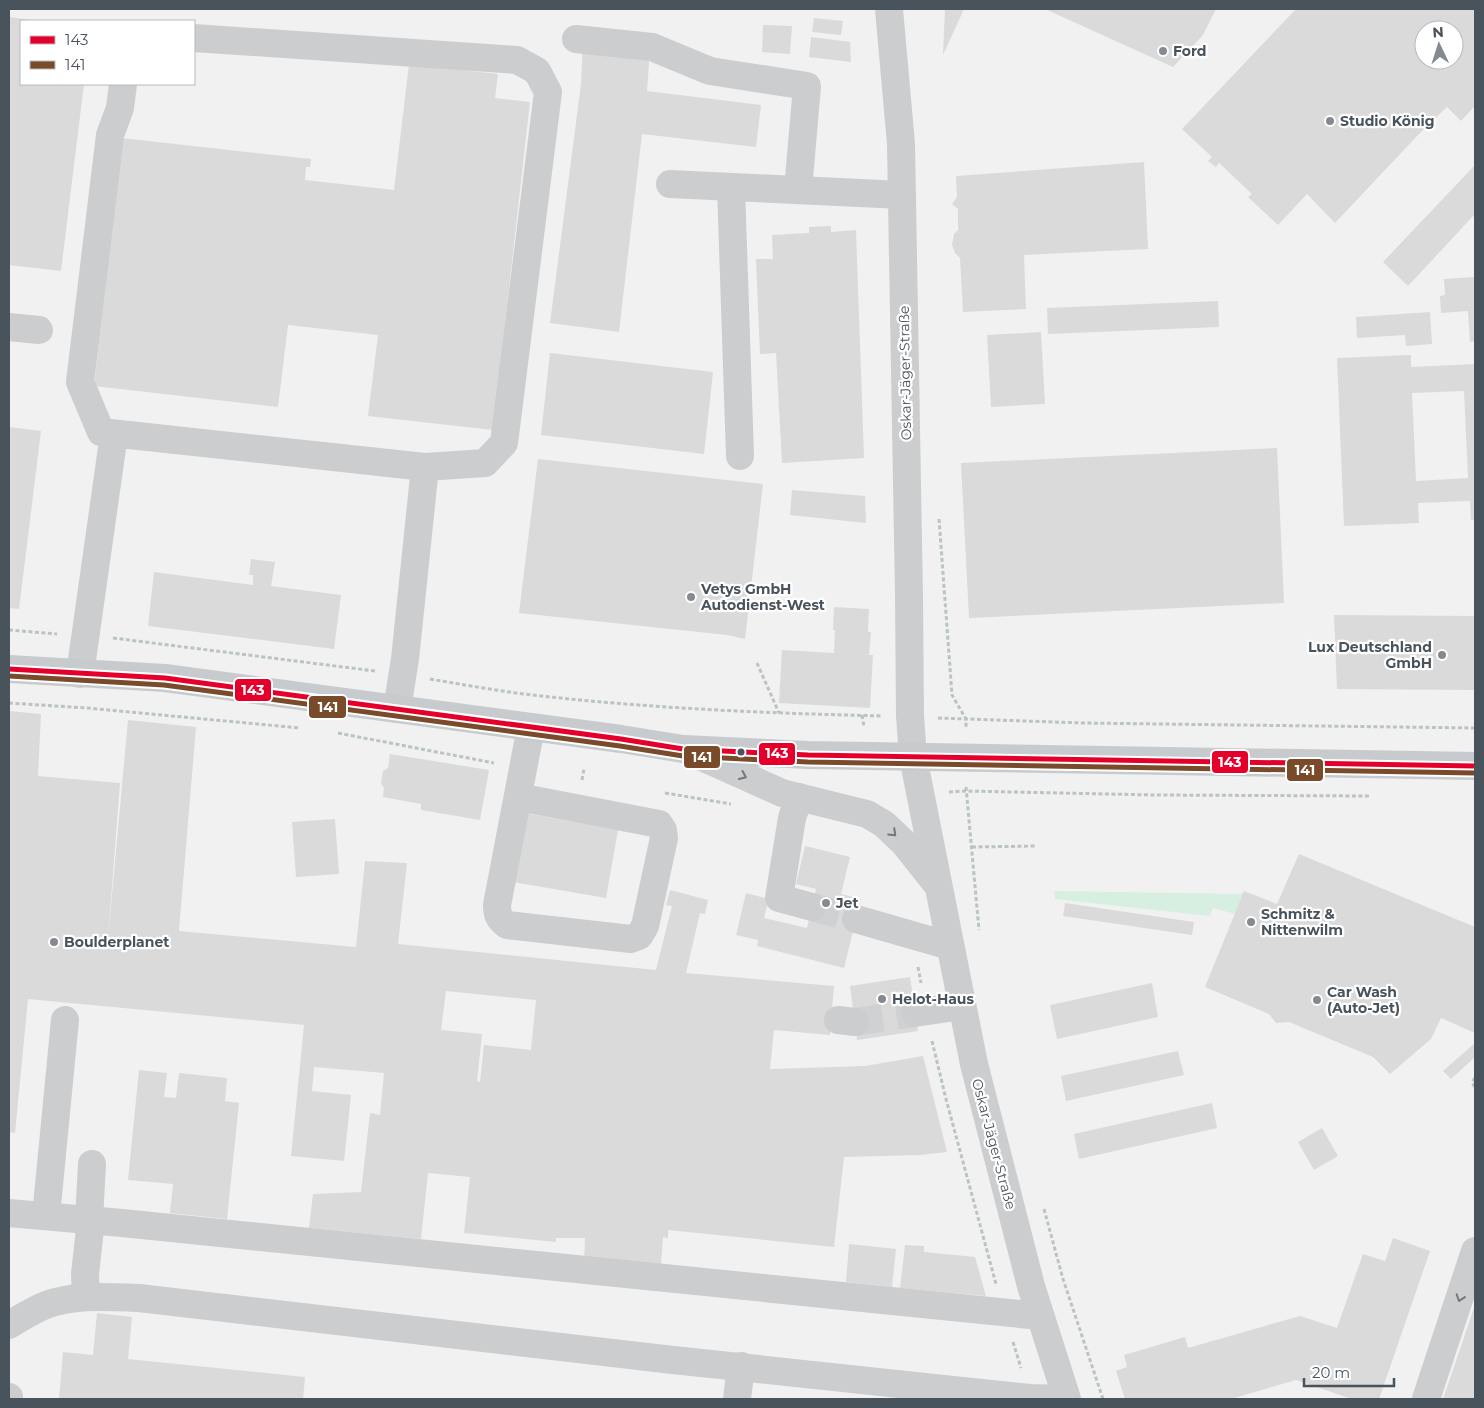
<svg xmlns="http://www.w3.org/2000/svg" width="1484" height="1408" viewBox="0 0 1484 1408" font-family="Montserrat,sans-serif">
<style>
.green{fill:#d7efe0}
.building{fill:#dadadb;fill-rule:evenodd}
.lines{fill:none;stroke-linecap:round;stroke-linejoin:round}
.minor-tunnel{stroke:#cfd1d3;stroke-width:28;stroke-dasharray:28 14;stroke-linecap:butt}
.path{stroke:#bac4c1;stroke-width:3;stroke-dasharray:4 2.5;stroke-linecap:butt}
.minor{stroke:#cbcdcf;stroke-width:28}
.major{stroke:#c7cbcd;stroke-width:28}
.bus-1-casing{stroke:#fff;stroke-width:9}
.bus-2-casing{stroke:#fff;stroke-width:9}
.bus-1{stroke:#e4002b;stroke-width:5}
.bus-2{stroke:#7a4b2a;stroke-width:5}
.oneway{stroke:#70787e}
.poi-dot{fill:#848a90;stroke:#fff;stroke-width:2}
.bus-dot{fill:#49535c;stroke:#fff;stroke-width:2}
.labels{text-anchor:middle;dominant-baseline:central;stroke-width:4.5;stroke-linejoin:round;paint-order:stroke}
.poi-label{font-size:14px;font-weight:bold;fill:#49535c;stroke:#fff;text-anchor:start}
.street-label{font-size:14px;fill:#49535c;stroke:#fff}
.line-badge{stroke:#fff;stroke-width:2}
.badge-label{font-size:14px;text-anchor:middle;font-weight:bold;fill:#fff}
</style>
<rect width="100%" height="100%" fill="#f1f1f1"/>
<!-- green -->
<path class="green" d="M1054 891 1241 894 1244 891 1235 914 1213 908 1210 916 1055 899Z"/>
<!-- building -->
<g class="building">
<path d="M945 9H964L943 55Z"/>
<path d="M1045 9H1216L1203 35 1173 67Z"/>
<path d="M1296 9H1475V106L1461 121 1447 107 1418 135 1335 223 1307 194 1278 225 1248 197 1252 194 1219 163 1216 167 1208 161 1212 157 1182 129ZM1424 30H1454V60H1424Z"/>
<path d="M9 17 31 20 21 21V84H84L61 271 9 265Z"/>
<path d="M814 18 843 21 841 35 812 32Z"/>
<path d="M763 25 792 26 790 54 762 52Z"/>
<path d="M811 37 850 42 851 62 809 57Z"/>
<path d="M583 40 650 48 647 91 761 105 756 147 642 134 619 332 550 323 581 84Z"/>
<path d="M409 64 498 74 495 98 530 102 493 430 368 416 378 335 288 325 278 407 94 386 122 138 311 159 310 167H306L305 180 394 190Z"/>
<path d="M1144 162 1148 249 1024 255 1026 309 963 312 960 258 955 253 952 245 954 234 958 230V209L952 204 957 197 956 176Z"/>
<path d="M1475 165V214L1408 286 1383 262Z"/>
<path d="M831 226V232L856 230 864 458 782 463 776 353 760 354 756 259H773L772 235 809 233V227Z"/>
<path d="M1475 277V341L1470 342 1468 311 1441 313 1440 296 1445 295 1444 279Z"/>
<path d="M1218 301 1219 327 1048 334 1047 308Z"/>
<path d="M1430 312 1432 344 1406 346 1405 335 1357 338 1356 317Z"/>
<path d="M1041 332 1045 404 991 407 987 335Z"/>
<path d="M550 353 713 372 704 454 541 435Z"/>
<path d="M1411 355V367L1475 364V520H1471L1470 501 1418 503 1419 523 1344 526 1337 358ZM1464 391 1468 478 1416 481 1412 393Z"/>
<path d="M9 427 41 431 19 609 9 608Z"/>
<path d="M1277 448 1284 603 969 618 961 463Z"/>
<path d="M538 459 763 484 745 639 727 635 519 613Z"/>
<path d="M792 490 865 496 866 523 790 515Z"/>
<path d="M251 559 275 562 271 586 341 595 334 649 148 626 154 572 253 585V575H249Z"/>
<path d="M834 607 869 609 868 632H871L869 655H873L870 708 779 703 782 650 834 653 835 630H833Z"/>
<path d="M1334 615 1475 616V690L1337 689Z"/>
<path d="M9 711 41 714 38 776 120 783 108 938 128 720 196 727 179 931 356 947 365 861 407 863 398 944 656 970 672 906 666 905 670 890 708 900 705 914 700 913 686 973 834 986 830 1035 774 1030 770 1069 865 1066 923 1056 947 1152 920 1155 844 1157 834 1247 668 1230V1238L663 1237 661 1264 598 1259 584 1266 585 1238H556V1242L464 1233 470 1177 428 1173 421 1239 309 1228 313 1194 361 1192 370 1113 380 1115 384 1073 314 1067 312 1091 351 1095 344 1161 291 1156 304 1025 28 999 15 1133 9 1132ZM446 991 536 1000 531 1050 484 1045 480 1082 477 1081 482 1034 441 1030Z"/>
<path d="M390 754 489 770 480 820 421 810V804L383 797 384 787H383L381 782 383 771 388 768Z"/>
<path d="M525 813 618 830 606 898 513 882Z"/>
<path d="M335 819 339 874 296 877 292 822Z"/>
<path d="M805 846 850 857 841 894 861 899 844 968 757 946 758 940 736 935 746 893 769 899 764 918 807 928 816 889 796 884Z"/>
<path d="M1299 854 1475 927V1033L1441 1018 1431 1039 1390 1074 1373 1057 1289 1022 1276 1023 1269 1014 1205 987 1244 891 1277 904Z"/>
<path d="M1065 903 1194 922 1192 935 1063 916Z"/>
<path d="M910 977 918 1031 857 1040 850 986Z"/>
<path d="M1152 983 1158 1017 1057 1039 1050 1005Z"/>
<path d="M1475 1043V1057L1451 1079 1443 1071Z"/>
<path d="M1178 1051 1184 1075 1066 1101 1061 1076Z"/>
<path d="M139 1070 167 1073 164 1097 176 1098 179 1073 227 1078 225 1101 239 1103 227 1219 170 1213 173 1184 128 1180Z"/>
<path d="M1212 1103 1217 1128 1079 1159 1074 1134Z"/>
<path d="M1322 1128 1338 1156 1314 1170 1298 1142Z"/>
<path d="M1393 1238 1430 1251 1379 1399H1352L1296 1380 1231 1399H1125L1116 1371 1127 1367 1124 1355 1185 1337 1188 1348 1300 1316 1337 1328 1363 1254 1385 1261Z"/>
<path d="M849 1244 896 1249 892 1287 846 1282Z"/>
<path d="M905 1245 924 1246V1252L975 1257 986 1296 900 1288Z"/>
<path d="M1475 1305V1399H1443Z"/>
<path d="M97 1313 132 1317 128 1359 305 1377 303 1399H59L63 1352 93 1355Z"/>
</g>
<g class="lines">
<!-- minor-tunnel -->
<g class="minor-tunnel">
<path d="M812 907 856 919"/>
<path d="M855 1022 915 1013"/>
</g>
<!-- path -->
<g class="path">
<path d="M939 519 952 695 966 719V729"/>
<path d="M9 630 57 634"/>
<path d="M113 638 375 671"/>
<path d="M757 663 779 713"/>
<path d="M430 679C459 684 488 689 516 693 638 708 760 713 882 716"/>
<path d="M9 703 87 708 300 728"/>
<path d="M862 715 864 727"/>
<path d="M938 718 1083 723 1475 728"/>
<path d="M338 733 494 763"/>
<path d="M582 780 584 768"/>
<path d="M966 787 979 930"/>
<path d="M949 792 965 791 1155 795 1370 796"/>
<path d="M665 793 731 804"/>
<path d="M972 847 1036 846"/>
<path d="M918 967 921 983"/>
<path d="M932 1041 946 1099 996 1284"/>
<path d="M1475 1078 1472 1082 1475 1088"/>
<path d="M1044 1209 1063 1279 1103 1399"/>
<path d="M1013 1342 1021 1368"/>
</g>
<!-- minor -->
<g class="minor">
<path d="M889 9 901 144 909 596 910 716 913 757 974 1064 1031 1286 1067 1399"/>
<path d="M576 39 652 47 710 71 807 86 798 190"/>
<path d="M123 84 120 108 110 135 80 382 101 432 425 467 485 463 504 443 548 92 537 71 517 60 194 38"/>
<path d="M670 184 902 195"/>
<path d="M731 187 740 456"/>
<path d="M9 327 39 330"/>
<path d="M80 674 114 434"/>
<path d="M397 709 405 659 425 467"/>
<path d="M684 749 782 793 867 814 884 824 904 843 935 882"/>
<path d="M518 797 659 824 663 830 664 838 645 926 639 936 631 939 507 925C499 919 497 915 497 905L531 727"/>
<path d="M799 797 792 818 779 898 812 907"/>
<path d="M856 919 950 946"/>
<path d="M915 1013 962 1006"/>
<path d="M838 1020 855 1022"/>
<path d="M9 1213 122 1223 1040 1316"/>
<path d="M46 1216 65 1020"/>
<path d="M89 1220 92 1164"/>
<path d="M86 1297 85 1274 91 1220"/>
<path d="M9 1325C21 1318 33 1310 46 1305 76 1294 108 1297 139 1298L673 1360 1030 1398 1061 1399"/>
<path d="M9 1397V1399"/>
<path d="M737 1399 741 1366"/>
<path d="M1426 1399 1475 1251"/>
</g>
<!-- major -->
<path class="major" d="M9 669 165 678 621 739 683 749 808 755 1475 766"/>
<!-- bus-1 casing -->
<g class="bus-1-casing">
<path id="bus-1" d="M9 669 165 678 621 739 683 749 808 755 1475 766"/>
</g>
<!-- bus-2 casing -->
<g class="bus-2-casing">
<path id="bus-2" d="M9 676 164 685 620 746 683 756 808 762 1475 773"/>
</g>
<!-- bus-1 -->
<use href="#bus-1" class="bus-1"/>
<!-- bus-2 -->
<use href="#bus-2" class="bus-2"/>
</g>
<!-- one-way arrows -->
<defs><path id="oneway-chevron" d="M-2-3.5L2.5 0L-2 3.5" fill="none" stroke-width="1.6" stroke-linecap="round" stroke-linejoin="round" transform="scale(1.25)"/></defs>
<g class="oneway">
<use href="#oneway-chevron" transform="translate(743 776) rotate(24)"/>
<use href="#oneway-chevron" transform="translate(893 833) rotate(44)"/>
<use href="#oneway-chevron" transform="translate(1460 1298) rotate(109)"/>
</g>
<!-- markers -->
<g class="poi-dot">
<circle cx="1163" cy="51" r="5"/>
<circle cx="1330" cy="121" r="5"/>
<circle cx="691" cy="597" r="5"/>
<circle cx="1442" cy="655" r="5"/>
<circle cx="826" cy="903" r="5"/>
<circle cx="1251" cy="922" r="5"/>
<circle cx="54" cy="942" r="5"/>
<circle cx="882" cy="999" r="5"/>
<circle cx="1317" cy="1000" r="5"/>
</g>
<circle class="bus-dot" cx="741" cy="752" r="4.5"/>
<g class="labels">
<!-- poi labels -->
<g class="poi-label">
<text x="1173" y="51">Ford</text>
<text x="1340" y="121">Studio König</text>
<text x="701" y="589">Vetys GmbH<tspan x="701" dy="16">Autodienst-West</tspan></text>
<text x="1432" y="647" text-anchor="end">Lux Deutschland<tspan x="1432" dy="16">GmbH</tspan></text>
<text x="836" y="903">Jet</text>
<text x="1261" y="914">Schmitz &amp;<tspan x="1261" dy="16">Nittenwilm</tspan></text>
<text x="64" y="942">Boulderplanet</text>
<text x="1327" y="992">Car Wash<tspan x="1327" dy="16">(Auto-Jet)</tspan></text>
<text x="892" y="999">Helot-Haus</text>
</g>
<!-- street labels -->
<g class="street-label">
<text transform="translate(905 373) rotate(-91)">Oskar-Jäger-Straße</text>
<text transform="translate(994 1144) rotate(75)">Oskar-Jäger-Straße</text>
</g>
</g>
<g class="line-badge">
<rect x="234" y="678" width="38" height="24" rx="5" fill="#e4002b"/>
<rect x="308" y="695" width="39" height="24" rx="5" fill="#7a4b2a"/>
<rect x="758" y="742" width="38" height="24" rx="5" fill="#e4002b"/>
<rect x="683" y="745" width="38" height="24" rx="5" fill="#7a4b2a"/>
<rect x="1211" y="750" width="38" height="24" rx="5" fill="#e4002b"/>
<rect x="1286" y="758" width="38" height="24" rx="5" fill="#7a4b2a"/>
</g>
<g class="badge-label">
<text x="253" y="695">143</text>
<text x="328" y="712">141</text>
<text x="777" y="758">143</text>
<text x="702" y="762">141</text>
<text x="1230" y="767">143</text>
<text x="1305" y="775">141</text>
</g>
<!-- border -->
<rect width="1484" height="1408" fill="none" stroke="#49535c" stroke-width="20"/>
<!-- legend -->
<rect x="20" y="20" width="175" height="65" fill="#ffffff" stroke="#b6babe"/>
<rect x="30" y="36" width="25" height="8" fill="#e4002b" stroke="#b6babe"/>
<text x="65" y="45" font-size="15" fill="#49535c">143</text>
<rect x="30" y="61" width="25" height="8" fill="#7a4b2a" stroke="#b6babe"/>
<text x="65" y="70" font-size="15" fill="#49535c">141</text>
<!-- north arrow -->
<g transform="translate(1439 45) rotate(356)"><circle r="24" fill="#ffffff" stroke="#b6babe"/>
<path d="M0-4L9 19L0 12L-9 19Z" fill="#848a90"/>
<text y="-8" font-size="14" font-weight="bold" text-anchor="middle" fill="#49535c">N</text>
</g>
<!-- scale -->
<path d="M1304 1378v8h90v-8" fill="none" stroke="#49535c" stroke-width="2.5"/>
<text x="1312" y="1378" font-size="15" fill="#49535c" stroke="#ffffff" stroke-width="4" paint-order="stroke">20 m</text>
</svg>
